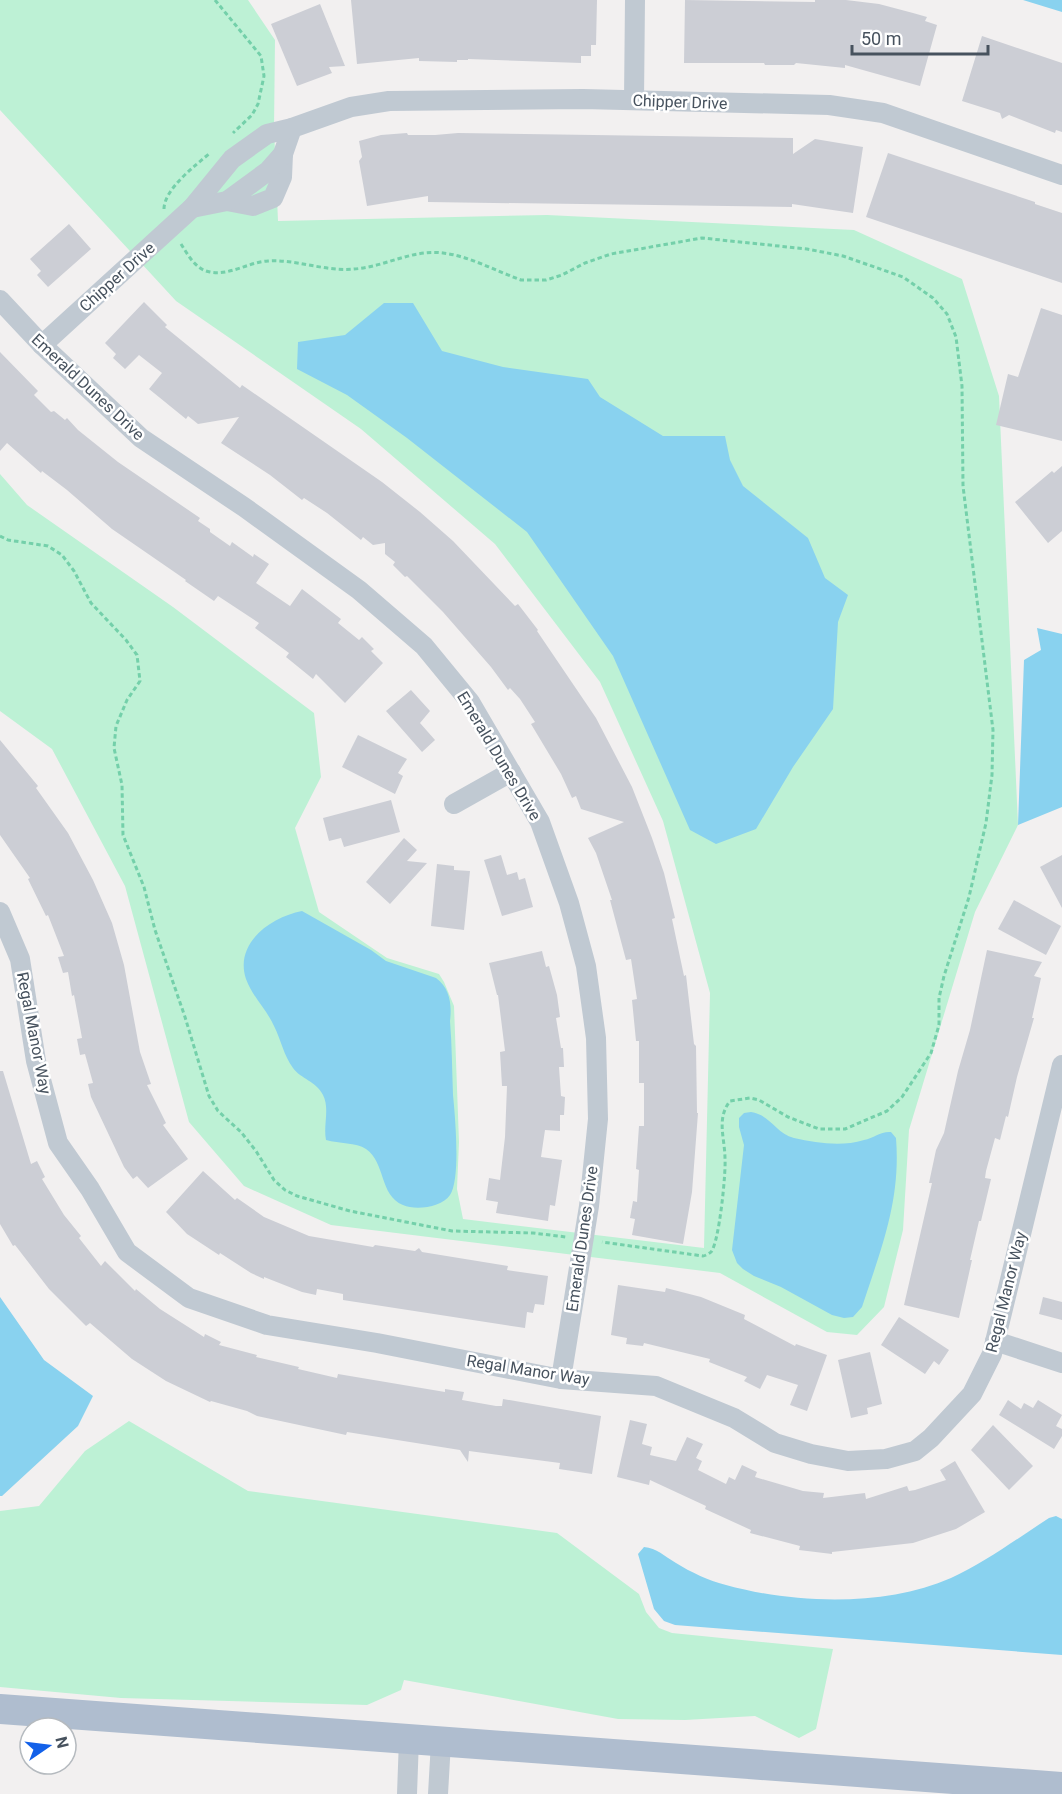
<svg xmlns="http://www.w3.org/2000/svg" width="1062" height="1794" viewBox="0 0 1062 1794" font-family="Roboto,sans-serif">
<style>
.green{fill:#bdf1d5}
.water{fill:#89d2ef}
.building{fill:#ccced5}
.lines{fill:none;stroke-linecap:round;stroke-linejoin:round}
.path{stroke:#74d0aa;stroke-width:3;stroke-dasharray:4.5 3;stroke-linecap:butt}
.minor{stroke:#c0c9d2;stroke-width:20}
.primary{stroke:#afbdcf;stroke-width:30}
.labels{text-anchor:middle;dominant-baseline:central;stroke-width:5;stroke-linejoin:round;paint-order:stroke}
.street-label{font-size:16px;fill:#47525e;stroke:#fff}
</style>
<rect width="100%" height="100%" fill="#f2f0f0"/>
<!-- green -->
<g class="green">
<path d="M0 0H248L275 40 274 129 278 221 547 215 854 230 962 279 999 396 1018 825 975 912 909 1130 903 1230 884 1307 857 1335 827 1332 720 1273 331 1225 244 1186 189 1122 125 886 52 749 0 711V474L27 505 173 607 314 713 321 777 295 828 319 912 387 958 439 974 444 982 454 1006 459 1142 457 1189 463 1219 704 1248 710 993 663 821 600 682 495 544 361 429 176 301 0 110Z"/>
<path d="M129 1421 248 1491 557 1533 639 1594 646 1612 659 1628 672 1633 833 1649 816 1729 799 1738 755 1716 685 1720 618 1719 404 1680 401 1690 367 1705 121 1698 0 1687V1511L39 1506 85 1451Z"/>
</g>
<!-- water -->
<g class="water">
<path d="M1023 0H1062V12Z"/>
<path d="M384 303H413L442 351 503 367 588 379 600 397 663 436H725L730 460 743 486 808 538 825 578 848 595 838 622 833 709 793 767 756 829 716 844 690 830 613 656 527 532 407 438 347 395 297 369 298 342 345 335Z"/>
<path d="M1037 628 1062 634V807L1018 825 1024 660 1041 650Z"/>
<path d="M302 911 371 950 386 961 436 978C450 988 452 1005 450 1021 452 1045 452 1070 453 1095 455 1115 461 1179 450 1195 442 1207 416 1211 403 1205 379 1195 386 1163 366 1149 356 1142 339 1144 326 1140 323 1125 330 1109 323 1095 316 1081 301 1079 293 1068 284 1056 281 1040 274 1026 267 1010 252 996 246 979 234 943 271 917 302 911Z"/>
<path d="M751 1112C771 1115 775 1133 794 1138 817 1143 841 1147 864 1140 874 1138 881 1131 891 1132L896 1138C901 1201 881 1249 862 1307L853 1317 844 1318 832 1315 781 1287 754 1276 743 1269 737 1263 732 1250 744 1145 739 1127V1118L744 1113Z"/>
<path d="M0 1297 44 1360 93 1396 78 1426 2 1496H0Z"/>
<path d="M1056 1516 1062 1519V1655L675 1625 664 1621 654 1609 638 1554 644 1547C657 1548 664 1556 676 1563 690 1572 710 1581 726 1585 795 1604 885 1607 951 1578 986 1562 1018 1538 1049 1518Z"/>
</g>
<!-- building -->
<g class="building">
<path d="M351 0H597L596 45H591V56H581V63L468 59V60H457V62L419 61V58L357 64Z"/>
<path d="M685 0 815 2V0H846L879 4 913 13 927 17 925 21 937 25 920 86 845 65V68L796 63 794 65H765L764 63H684Z"/>
<path d="M320 4 345 66 329 67 332 73 297 86 271 24Z"/>
<path d="M982 36 1062 63V132L1056 130 1055 133 1009 115 1002 119 1000 113 962 101Z"/>
<path d="M407 133 408 135H435L458 133 793 138V154L815 139 863 147 853 213 792 204V207L428 202V196L367 206 359 161 362 157 359 141 381 135Z"/>
<path d="M888 153 1035 202V204L1062 213V283L866 217Z"/>
<path d="M69 224 91 249 48 287 37 275 41 271 30 259Z"/>
<path d="M144 302 167 325 165 327 240 388 242 385 382 482 420 512 453 541 515 606 518 604 538 630 537 631 596 718 632 787 652 838 664 873 675 918 672 919 684 976 686 975 694 1044 696 1046 697 1113H698L692 1192 683 1244 632 1235 635 1219 630 1218 633 1201 637 1202 639 1170 636 1169 639 1126H644V1083H639V1041H636L632 1000 637 999 631 959 626 960 610 900H612L596 853 588 838 624 822 581 809 576 796 572 798 561 774 531 724 535 722 520 699 510 688 508 690 491 667 443 612 407 576 405 577 393 565 395 562 385 554V543L373 545 363 537 361 540 327 513 304 498 302 500 270 475 221 443 239 417 198 424 188 416 186 419 149 389 162 373 139 355 125 369 113 358 116 354 105 343Z"/>
<path d="M1041 308 1062 315V441L996 425 1008 374 1018 377Z"/>
<path d="M0 352 38 391 34 395 51 412 54 411 65 420 67 418 78 430 118 462 200 518 198 521 210 529V532L230 546 232 542 253 557 254 554 269 564 256 583 290 606 302 589 341 619 338 623 359 640 362 637 374 649 371 651 383 663 345 703 316 674 313 679 286 657 289 653 255 628 259 623 218 596 214 601 185 581 186 580 112 529 67 490 42 471 41 473 7 443 0 451Z"/>
<path d="M1062 466V531L1048 543 1015 502 1052 471 1054 473Z"/>
<path d="M411 690 430 711 420 723 435 740 422 752 386 711Z"/>
<path d="M358 735 407 759 398 773 403 776 395 794 342 767Z"/>
<path d="M0 740 38 786 36 788 68 833 93 880 112 923 124 965 140 1052 151 1084 147 1085 166 1123 163 1125 188 1159 148 1188 137 1176 133 1179 124 1167 91 1097 88 1084 93 1083 85 1054 80 1055 77 1039 82 1038 74 995 72 996 68 972 63 973 58 957 64 956 48 915 46 916 28 879 30 878 0 835Z"/>
<path d="M391 800 400 832 344 847 341 838 329 841 323 818Z"/>
<path d="M404 838 417 850 407 861 427 863 390 904 366 882Z"/>
<path d="M501 855 507 875 517 872 519 880 525 878 533 907 502 916 484 860Z"/>
<path d="M1062 855V908L1040 867Z"/>
<path d="M437 864 454 866V870L470 871 464 930 431 926Z"/>
<path d="M1014 900 1061 926 1046 955 998 929Z"/>
<path d="M987 950 1042 962 1034 976 1041 978 1032 1018H1034L1017 1077 1008 1117 1006 1116 1000 1140 995 1138 986 1171 985 1178 991 1179 981 1221H979L970 1260H972L959 1318 904 1305 932 1183H929L936 1150 944 1133 958 1071 970 1030Z"/>
<path d="M542 951 546 967 549 966 557 995 560 1017 556 1018 561 1048H563L564 1067H559L561 1096 565 1097 564 1115H560V1131L545 1130 541 1157 562 1160 555 1206 550 1205 548 1221 496 1213 498 1202 486 1200 489 1178 500 1180 505 1137 507 1086H502L500 1052 505 1051 498 995H497L489 963Z"/>
<path d="M0 1071H3L31 1164 37 1161 45 1177 42 1179 64 1215 81 1236 79 1238 101 1266 105 1261 135 1291 136 1289 160 1309 204 1337 205 1334 221 1342 219 1345 257 1355 256 1357 299 1367 298 1369 337 1378 338 1374 445 1392V1389L464 1392 462 1400 496 1406H502L503 1399 601 1416 592 1474 559 1469 560 1463 469 1451 468 1462 460 1450 347 1432 346 1435 257 1416 247 1411 211 1401 210 1402 166 1381 132 1359 90 1323 86 1326 49 1289 15 1245 13 1246 0 1224Z"/>
<path d="M203 1171 235 1200 237 1198 264 1217 309 1236 373 1247 375 1245 415 1251 419 1248 422 1252 508 1266 507 1270 548 1276 544 1305 535 1304 533 1313 527 1312 525 1328 343 1300V1294L317 1289 316 1295 302 1292 264 1277V1279L251 1273 220 1253 219 1255 187 1234 166 1212Z"/>
<path d="M618 1285 665 1292 666 1288 701 1297 745 1315 744 1319 795 1346 796 1344 827 1355 807 1411 790 1405 798 1385 767 1375 760 1389 744 1381 747 1377 709 1362 710 1359 644 1343 643 1346 626 1344 627 1338 611 1335Z"/>
<path d="M1043 1297 1062 1302V1320L1039 1314Z"/>
<path d="M899 1317 949 1350 939 1365 934 1361 925 1374 881 1345Z"/>
<path d="M870 1352 882 1404 867 1408 868 1414 851 1418 838 1360Z"/>
<path d="M1008 1400 1021 1409 1024 1403 1033 1408 1038 1400 1062 1415 1056 1426 1062 1429V1436L1054 1449 999 1415Z"/>
<path d="M630 1420 647 1424 642 1444 652 1447 650 1455 676 1461 687 1437 703 1444 696 1458 702 1461 698 1470 726 1484 729 1477 735 1480 742 1465 757 1472 755 1477 803 1491 824 1493 823 1498 865 1493 866 1499 907 1486 909 1491 915 1490 946 1480 940 1470 955 1461 985 1512 956 1529 913 1543 832 1552V1554L799 1550 800 1546 750 1533 751 1530 705 1509 706 1506 650 1480 649 1485 617 1477Z"/>
<path d="M993 1425 1033 1466 1009 1490 971 1450Z"/>
</g>
<g class="lines">
<!-- path -->
<g class="path">
<path d="M215 0 261 56 264 76 258 104 252 115 233 133"/>
<path d="M164 209C164 189 196 165 210 153"/>
<path d="M181 244C188 255 196 270 210 272 229 276 249 262 268 261 297 259 325 272 354 269 385 267 412 249 443 253 469 256 496 271 521 280H546L562 275 585 263 611 254 702 238 807 249 843 256 903 277 933 298 947 314 956 337 962 386 963 486 993 730 992 775 986 823 969 897 944 976 939 998V1025L931 1053 902 1097 887 1111 845 1129H819L788 1117 759 1100 750 1098 730 1101C716 1119 725 1138 725 1159 726 1174 719 1243 711 1252 710 1253 705 1256 703 1256L602 1242"/>
<path d="M0 536 8 540 48 546 62 555 74 571 91 603 126 640 137 655 140 681 127 700 116 726 114 748 122 785 123 835 144 887 155 930 185 1017 209 1096 218 1111 241 1132 256 1151 274 1180 285 1190 297 1196 350 1211 452 1231 533 1233 566 1237"/>
</g>
<!-- minor -->
<g class="minor">
<path d="M634 100 635 0"/>
<path d="M227 201 253 206 273 198 282 177 283 154"/>
<path d="M192 208 227 201 268 171 283 154 292 128"/>
<path d="M0 300 42 345 141 438 244 507 359 590 424 646 470 702 540 822 569 903 586 966 596 1038 598 1119 589 1206 561 1379"/>
<path d="M42 345 192 208 232 159 267 134 292 128 351 107 389 101 583 99 829 105 883 113 1062 175"/>
<path d="M454 804 511 772"/>
<path d="M0 912 20 959 36 1061 58 1143 90 1189 127 1252 189 1298 267 1325 377 1343 561 1379 656 1386 734 1418 775 1443 811 1454 848 1461 886 1459 915 1451 931 1438 972 1394 992 1354 1062 1065"/>
<path d="M995 1341 1062 1363"/>
<path d="M407 1794 409 1739"/>
<path d="M438 1794 441 1742"/>
</g>
<!-- primary -->
<path class="primary" d="M0 1709 1062 1787"/>
</g>
<g class="labels">
<!-- street labels -->
<g class="street-label">
<text transform="translate(680 102) rotate(2)">Chipper Drive</text>
<text transform="translate(117 277) rotate(-42)">Chipper Drive</text>
<text transform="translate(88 387) rotate(43)">Emerald Dunes Drive</text>
<text transform="translate(499 756) rotate(59)">Emerald Dunes Drive</text>
<text transform="translate(34 1033) rotate(79)">Regal Manor Way</text>
<text transform="translate(582 1239) rotate(-82)">Emerald Dunes Drive</text>
<text transform="translate(1006 1292) rotate(-76)">Regal Manor Way</text>
<text transform="translate(528 1370) rotate(9)">Regal Manor Way</text>
</g>
</g>
<!-- north arrow -->
<g transform="translate(48 1746) rotate(76)"><circle r="28" fill="#ffffff" stroke="#b5babf" stroke-width="1.5"/>
<path d="M0-4.5L10 22L0 15L-10 22Z" fill="#1361e9"/>
<text y="-9" font-size="16" font-weight="bold" text-anchor="middle" fill="#47525e">N</text>
</g>
<!-- scale -->
<path d="M852 45v9h136v-9" fill="none" stroke="#47525e" stroke-width="3"/>
<text x="861" y="45" font-size="18" fill="#47525e" stroke="#ffffff" stroke-width="4.5" paint-order="stroke">50 m</text>
</svg>
